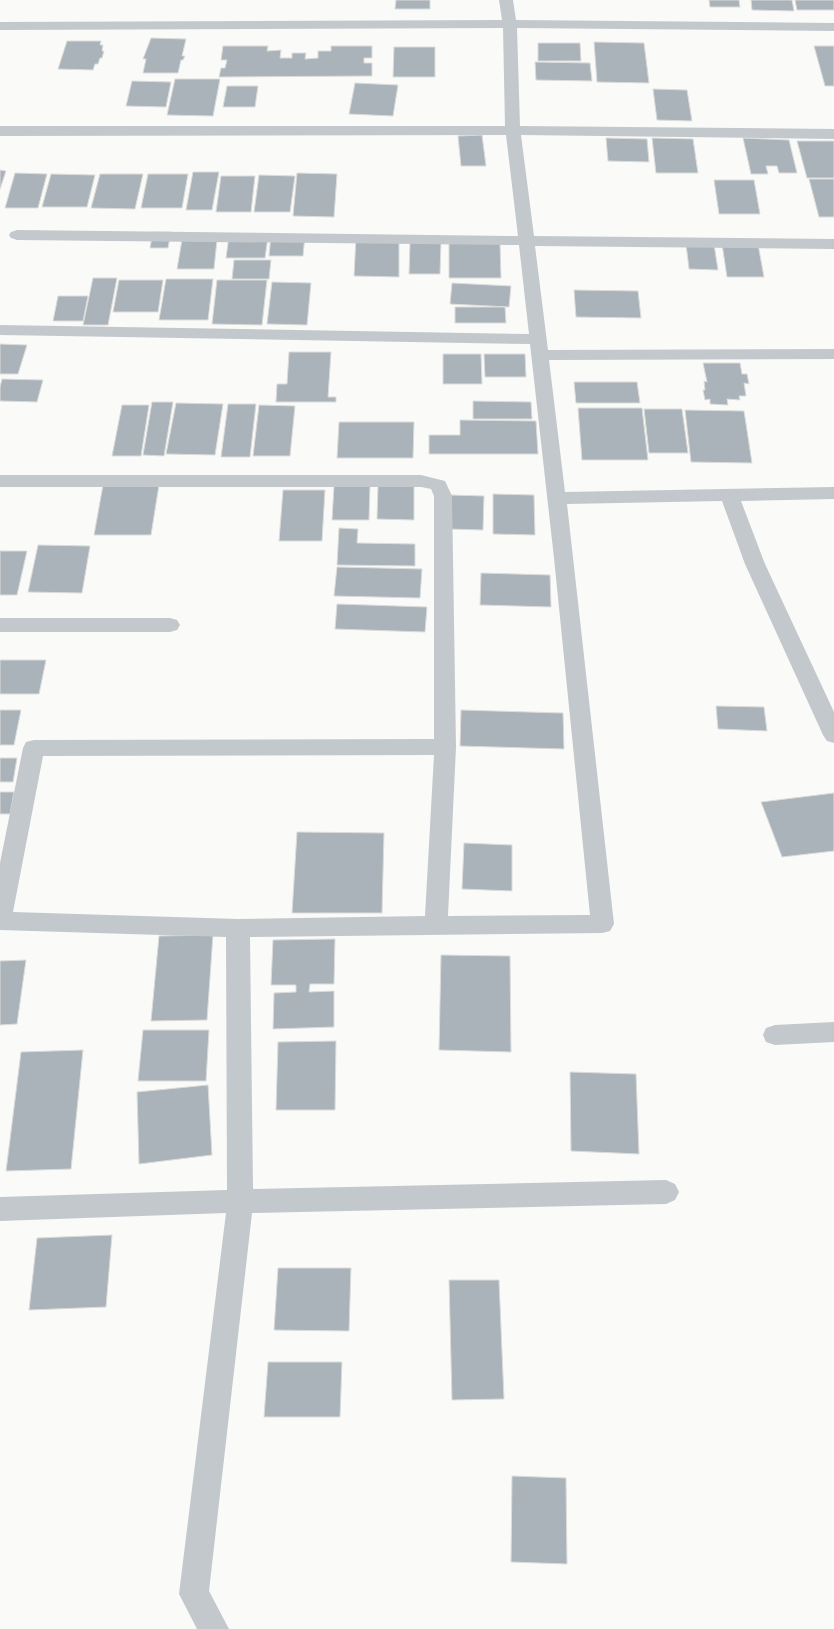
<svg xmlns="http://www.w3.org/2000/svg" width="834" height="1629" viewBox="0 0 834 1629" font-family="'Open Sans',sans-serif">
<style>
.building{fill:#aab3b9;stroke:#dcdcda}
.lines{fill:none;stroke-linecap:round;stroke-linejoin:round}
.minor{fill:#c3c8cc;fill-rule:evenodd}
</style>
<rect width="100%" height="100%" fill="#fafaf8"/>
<!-- building -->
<g class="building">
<path d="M396 0H430V9H395Z"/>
<path d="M709 0H739L740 7H710Z"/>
<path d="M751 0H792L794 11 752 10Z"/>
<path d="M795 0H834V10H797Z"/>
<path d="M151 38 186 39 182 56H185L183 60H181L178 73H143L146 59H143Z"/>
<path d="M67 41H101L100 45H103L102 51H104L102 58H100L98 64H95L93 70 58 69Z"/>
<path d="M594 42 644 43 649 83 597 82Z"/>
<path d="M538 43H580L581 61H538Z"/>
<path d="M223 46H268L267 51 281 50 280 58H292V53H306L305 59 318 58V51H331V46H372V58H364V63H372V76L219 77 221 68H225L227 60H221Z"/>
<path d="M814 46H834V86H825Z"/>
<path d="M394 47H435V77H393Z"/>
<path d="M535 62 590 63 592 81 536 80Z"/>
<path d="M175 79H220L213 116 167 115Z"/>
<path d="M132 81 171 82 166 107 126 106Z"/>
<path d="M355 83 398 85 393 116 349 114Z"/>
<path d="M227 86H258L255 107H223Z"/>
<path d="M653 89 687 90 692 121 657 120Z"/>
<path d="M482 135 486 166H461L458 136Z"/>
<path d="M606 138 647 139 649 162 608 161Z"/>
<path d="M652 138 693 139 698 173H656Z"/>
<path d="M743 138 789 140 797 173H779L777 166H766L768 174H751Z"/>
<path d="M797 141H834V178H807Z"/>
<path d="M0 170 6 171 0 189Z"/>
<path d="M193 172H219L212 210H186Z"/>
<path d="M15 173 47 174 38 208H5Z"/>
<path d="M297 173 337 174 334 217 293 216Z"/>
<path d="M51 174 95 175 87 207H42Z"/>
<path d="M100 174H143L135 209 91 208Z"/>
<path d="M148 174H188L182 208H141Z"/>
<path d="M259 175 295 176 290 212H254Z"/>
<path d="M221 176H255L251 212H216Z"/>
<path d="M809 179H834V217H819Z"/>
<path d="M714 180H754L760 214H719Z"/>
<path d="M153 232H171L168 248H150Z"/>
<path d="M271 235H305L303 256H269Z"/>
<path d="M229 236 268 237 265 258H226Z"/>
<path d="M356 237 399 238V277L354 276Z"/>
<path d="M182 240H217L214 269H177Z"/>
<path d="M410 242H441L440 274H409Z"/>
<path d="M449 242 500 243 501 278H449Z"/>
<path d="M686 244H714L718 270 689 269Z"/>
<path d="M722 244H758L764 277H727Z"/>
<path d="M234 260H271L269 279H232Z"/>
<path d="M93 278H117L108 325H83Z"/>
<path d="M166 279H213L208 320H159Z"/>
<path d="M119 280H163L158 312H113Z"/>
<path d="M217 280H267L262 325 212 324Z"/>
<path d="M272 282 311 283 307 325 267 324Z"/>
<path d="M452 283 511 286 509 307 450 304Z"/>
<path d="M574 290 638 291 641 318 576 317Z"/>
<path d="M58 296H88L83 321H53Z"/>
<path d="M455 307H505L506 323H455Z"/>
<path d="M0 344 27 345 18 374H0Z"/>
<path d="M289 352H331L328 397H336V402H276L277 384H287Z"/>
<path d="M443 354H481L482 384H443Z"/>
<path d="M484 354H525L526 377H485Z"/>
<path d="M703 363H740L742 374H747L749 384 744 383 746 396H739L740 400 727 399 728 405 710 404V399L705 400 703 390H705L704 381 707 382Z"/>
<path d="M2 379 43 380 37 402 0 401V387Z"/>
<path d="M574 382H637L640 403H576Z"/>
<path d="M473 401 531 402 532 419H473Z"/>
<path d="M152 402H173L164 456 143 455Z"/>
<path d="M176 403 223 404 215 455 166 454Z"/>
<path d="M228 404H256L250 457H221Z"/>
<path d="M122 405H149L141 456H112Z"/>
<path d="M259 405 295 406 290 456H253Z"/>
<path d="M578 408H642L648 460H582Z"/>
<path d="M644 409H682L688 453H649Z"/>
<path d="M685 410 744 411 752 463 691 462Z"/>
<path d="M460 420 536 421 538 454H429V435H460Z"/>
<path d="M339 422H414L413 458H337Z"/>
<path d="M103 485H159L151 535H94Z"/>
<path d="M334 486H370L369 520H332Z"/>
<path d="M378 486H414V520L377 519Z"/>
<path d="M283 490H325L322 541H279Z"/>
<path d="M493 494 534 495 535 535 493 534Z"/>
<path d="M450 495 484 496 483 530 448 529Z"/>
<path d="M339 528 358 529 357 543 415 544V566L337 565Z"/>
<path d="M38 545 90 546 82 593 28 592Z"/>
<path d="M0 551H27L17 595H0Z"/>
<path d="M337 567 422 569 420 598 334 596Z"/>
<path d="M481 573 550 575 551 607 480 605Z"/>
<path d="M337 604 427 607 425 632 335 629Z"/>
<path d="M0 660H46L39 694H0Z"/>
<path d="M716 706 764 707 767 731 718 729Z"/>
<path d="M0 710H21L14 745H0Z"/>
<path d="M461 710 563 713 564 749 460 746Z"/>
<path d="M0 758H17L13 782H0Z"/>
<path d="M0 792H14L10 814H0Z"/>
<path d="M834 793V851L782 857 761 802Z"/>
<path d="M297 832 384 833 382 913H292Z"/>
<path d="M464 843 512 845V891L462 889Z"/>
<path d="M213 935 207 1020 151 1021 159 936Z"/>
<path d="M335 939 334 984H310L309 992 334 991V1027L273 1029 274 993 296 992V985H271L273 940Z"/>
<path d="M441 955 510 956 511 1052 439 1050Z"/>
<path d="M26 960 17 1024 0 1025V961Z"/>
<path d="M143 1030H209L206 1081H138Z"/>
<path d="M336 1041 335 1110H276L278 1042Z"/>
<path d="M83 1050 71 1169 6 1171 21 1052Z"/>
<path d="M570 1072 636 1074 639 1154 571 1151Z"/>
<path d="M208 1085 212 1155 139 1164 137 1092Z"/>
<path d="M112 1235 106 1307 29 1310 37 1238Z"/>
<path d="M278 1268H351L349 1331 274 1330Z"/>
<path d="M449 1280H499L504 1399 452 1400Z"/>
<path d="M268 1362H342L340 1417H264Z"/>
<path d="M512 1476 566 1478 567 1564 511 1562Z"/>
</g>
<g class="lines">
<!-- minor -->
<g class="minor">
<path d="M499 0H513L516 20 834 23V31L517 28 520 126 834 129V139L521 135 534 236 834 239V249L535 246 548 350 834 349V359L549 360 565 492 834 487V499L741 501 765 564 834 712V743L827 741 823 735 745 564 722 501 567 504 614 924 610 931 602 933 250 937 253 1189 666 1180 675 1184 679 1192 675 1200 666 1204 252 1213 209 1591 229 1629H197L179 1594 226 1213 0 1221V1197L227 1190 226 937 0 930V863L23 748 26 742 34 740 434 739V496L431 489 421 487H0V475H421L445 481 452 496 456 747 448 916 590 915 554 558 530 344 0 335V325L529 334 519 245 17 240 11 238 9 235 11 232 17 230 518 236 506 135 0 136V126H505L503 28 0 30V22L502 20ZM434 755 425 916 238 919 13 912 43 756Z"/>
<path d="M0 618H170L177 620 180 625 177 630 170 632H0Z"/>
<path d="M834 1022V1042L775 1045 766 1042 763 1035 766 1028 775 1025Z"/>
</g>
</g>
</svg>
